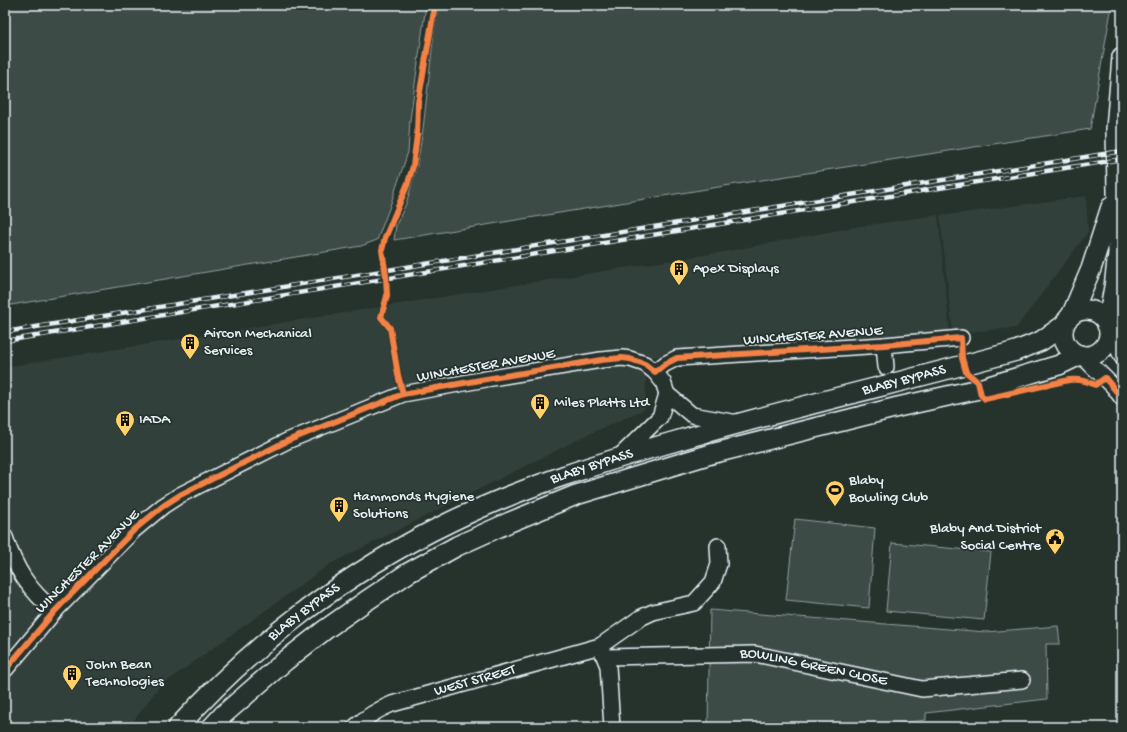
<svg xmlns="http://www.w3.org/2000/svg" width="1127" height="732" viewBox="0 0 1127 732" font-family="'Gochi Hand',sans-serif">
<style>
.built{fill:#333f3a}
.green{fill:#3e4b47;stroke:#939ea0}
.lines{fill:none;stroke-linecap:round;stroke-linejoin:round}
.minor-casing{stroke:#e8f1f8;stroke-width:18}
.major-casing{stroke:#e8f1f8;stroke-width:22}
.minor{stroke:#26332d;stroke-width:15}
.major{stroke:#26332d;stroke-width:19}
.rail-casing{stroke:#e8f1f8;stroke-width:4.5}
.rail{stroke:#26332d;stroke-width:3;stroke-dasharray:9;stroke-linecap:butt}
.cycleway-casing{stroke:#26332d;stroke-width:8}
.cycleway{stroke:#f48246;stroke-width:6}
.labels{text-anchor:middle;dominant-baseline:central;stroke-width:3.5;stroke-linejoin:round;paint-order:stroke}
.poi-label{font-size:15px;fill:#e8f1f8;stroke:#26332d;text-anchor:start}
.street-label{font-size:15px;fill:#e8f1f8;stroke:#26332d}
</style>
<rect width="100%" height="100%" fill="#26332d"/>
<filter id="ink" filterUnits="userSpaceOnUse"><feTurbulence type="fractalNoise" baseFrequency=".025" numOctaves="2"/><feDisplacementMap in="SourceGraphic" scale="8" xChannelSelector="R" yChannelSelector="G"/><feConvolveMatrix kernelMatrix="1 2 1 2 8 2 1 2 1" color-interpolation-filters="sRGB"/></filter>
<g filter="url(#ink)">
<!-- built -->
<g class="built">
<path d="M1086 196 1088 232 1016 328 953 333 940 216Z"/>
<path d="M938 215 950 334 653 357 646 379 645 409 585 436 330 564 159 687 129 727H5V367L723 252 855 227Z"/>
</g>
<!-- green -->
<g class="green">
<path d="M5 5H426L410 120 408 152 390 206 377 240 361 246 5 306Z"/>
<path d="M439 5H1112L1090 129 749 182 394 240 396 225 406 204 417 166 423 129 434 32Z"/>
<path d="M795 519 875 528 869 608 786 600Z"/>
<path d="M892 543 991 552 984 620 886 611Z"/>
<path d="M710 610 986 632 1058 626 1060 644H1046L1047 699 926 713V720L870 727H708Z"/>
</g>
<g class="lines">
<!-- minor casing -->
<g class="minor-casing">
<g id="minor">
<path d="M1108 329 1122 357"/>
<path d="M884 345 886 367"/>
<path d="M1082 356 1113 386 1122 398"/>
<path d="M655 372 663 382 667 394 692 415 738 423"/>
<path d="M618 458 660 417 667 394"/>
<path d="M5 537C15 568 29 591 55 611"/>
<path d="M601 649 608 666 612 727"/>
<path id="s1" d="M605 657 755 654 922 689 1022 680"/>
<path d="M5 670 55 611 134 530 163 506 180 495 287 441 403 394 486 379 601 360 622 358 630 359 645 364 655 372 665 364 677 358 884 345 961 338"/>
<path id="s2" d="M355 727C367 716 377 710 392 704L600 646 640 618 653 612 694 603 713 582 719 564 718 546"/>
</g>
</g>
<!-- major casing -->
<g class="major-casing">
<g id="major">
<circle cx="1086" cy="333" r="23"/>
<path d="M1071 316 1091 269 1111 207"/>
<path d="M1107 325 1114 287 1118 253 1116 129 1122 57"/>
<path id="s3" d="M178 727C254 643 348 571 450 522 522 487 599 463 676 441 789 408 903 382 1016 351L1041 341 1064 325"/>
<path d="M212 727 224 714 285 661 326 629 366 601 408 573 457 546 510 522 576 495 711 454 898 407 979 389 1059 365 1080 355"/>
</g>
</g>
<!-- minor -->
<use href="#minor" class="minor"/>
<!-- major -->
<use href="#major" class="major"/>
<!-- rail casing -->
<g class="rail-casing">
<g id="rail">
<path d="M5 332 1122 151"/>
<path d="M5 341 933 189 1122 159"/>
</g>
</g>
<!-- rail -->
<use href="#rail" class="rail"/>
<!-- cycleway casing -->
<g class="cycleway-casing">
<g id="cycleway">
<path d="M403 394 398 375 390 328 381 317 387 296 386 276 382 250 385 238 408 183 413 166 417 135 418 103 435 5"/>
<path d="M5 670 55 611 134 530 163 506 180 495 287 441 403 394 486 379 601 360 622 358 630 359 645 364 655 372 665 364 677 358 884 345 961 338 962 358 966 372 978 382 981 395 985 399 1069 380C1079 379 1086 380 1095 385L1105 378 1122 398"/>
</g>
</g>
<!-- cycleway -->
<use href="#cycleway" class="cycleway"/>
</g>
</g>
<!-- icons -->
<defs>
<g id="building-pin" transform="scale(1)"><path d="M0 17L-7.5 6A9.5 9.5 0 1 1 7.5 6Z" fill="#ffd166" stroke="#26332d"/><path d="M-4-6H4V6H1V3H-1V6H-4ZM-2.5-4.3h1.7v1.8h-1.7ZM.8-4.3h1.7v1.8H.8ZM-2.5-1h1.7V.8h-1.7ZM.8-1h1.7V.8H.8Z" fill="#111"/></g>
<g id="stadium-pin" transform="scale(1)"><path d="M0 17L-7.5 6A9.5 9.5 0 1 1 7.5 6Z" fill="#ffd166" stroke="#26332d"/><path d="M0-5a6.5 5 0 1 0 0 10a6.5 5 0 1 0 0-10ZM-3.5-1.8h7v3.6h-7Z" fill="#111"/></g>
<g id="civic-pin" transform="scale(1)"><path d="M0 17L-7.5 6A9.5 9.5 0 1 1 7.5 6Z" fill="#ffd166" stroke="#26332d"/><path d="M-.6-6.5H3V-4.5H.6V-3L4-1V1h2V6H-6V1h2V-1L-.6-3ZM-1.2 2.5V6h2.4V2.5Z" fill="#111"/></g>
</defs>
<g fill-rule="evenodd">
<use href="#building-pin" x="679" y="269"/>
<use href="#building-pin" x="190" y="343"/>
<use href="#building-pin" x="540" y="403"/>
<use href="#building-pin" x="125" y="420"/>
<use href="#stadium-pin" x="835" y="490"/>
<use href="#building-pin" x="339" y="506"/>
<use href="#civic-pin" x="1055" y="538"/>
<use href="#building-pin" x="72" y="674"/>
</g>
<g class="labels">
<!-- poi labels -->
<g class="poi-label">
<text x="693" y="269">Apex Displays</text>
<text x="204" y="334">Aircon Mechanical<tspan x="204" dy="17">Services</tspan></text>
<text x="554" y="403">Miles Platts Ltd</text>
<text x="139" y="420">IADA</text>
<text x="849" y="481">Blaby<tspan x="849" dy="17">Bowling Club</tspan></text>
<text x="353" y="497">Hammonds Hygiene<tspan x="353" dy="17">Solutions</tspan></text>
<text x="1041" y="529" text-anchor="end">Blaby And District<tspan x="1041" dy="17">Social Centre</tspan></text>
<text x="86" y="665">John Bean<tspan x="86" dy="17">Technologies</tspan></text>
</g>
<!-- street labels -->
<g class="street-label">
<text transform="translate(813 336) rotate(-4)">WINCHESTER AVENUE</text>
<text transform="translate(486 366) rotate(-10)">WINCHESTER AVENUE</text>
<text stroke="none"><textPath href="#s3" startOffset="819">BLABY BYPASS</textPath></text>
<text stroke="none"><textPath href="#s3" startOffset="495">BLABY BYPASS</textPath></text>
<text transform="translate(88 562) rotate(-45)">WINCHESTER AVENUE</text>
<text stroke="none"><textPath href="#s3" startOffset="171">BLABY BYPASS</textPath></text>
<text stroke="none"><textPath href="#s1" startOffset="210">BOWLING GREEN CLOSE</textPath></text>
<text stroke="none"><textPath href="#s2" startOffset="130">WEST STREET</textPath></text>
</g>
</g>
<!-- margin -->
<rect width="1127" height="732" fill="none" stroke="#26332d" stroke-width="20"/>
<rect x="10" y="10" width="1107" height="712" fill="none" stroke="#e8f1f8" stroke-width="1.5" filter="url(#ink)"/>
</svg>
